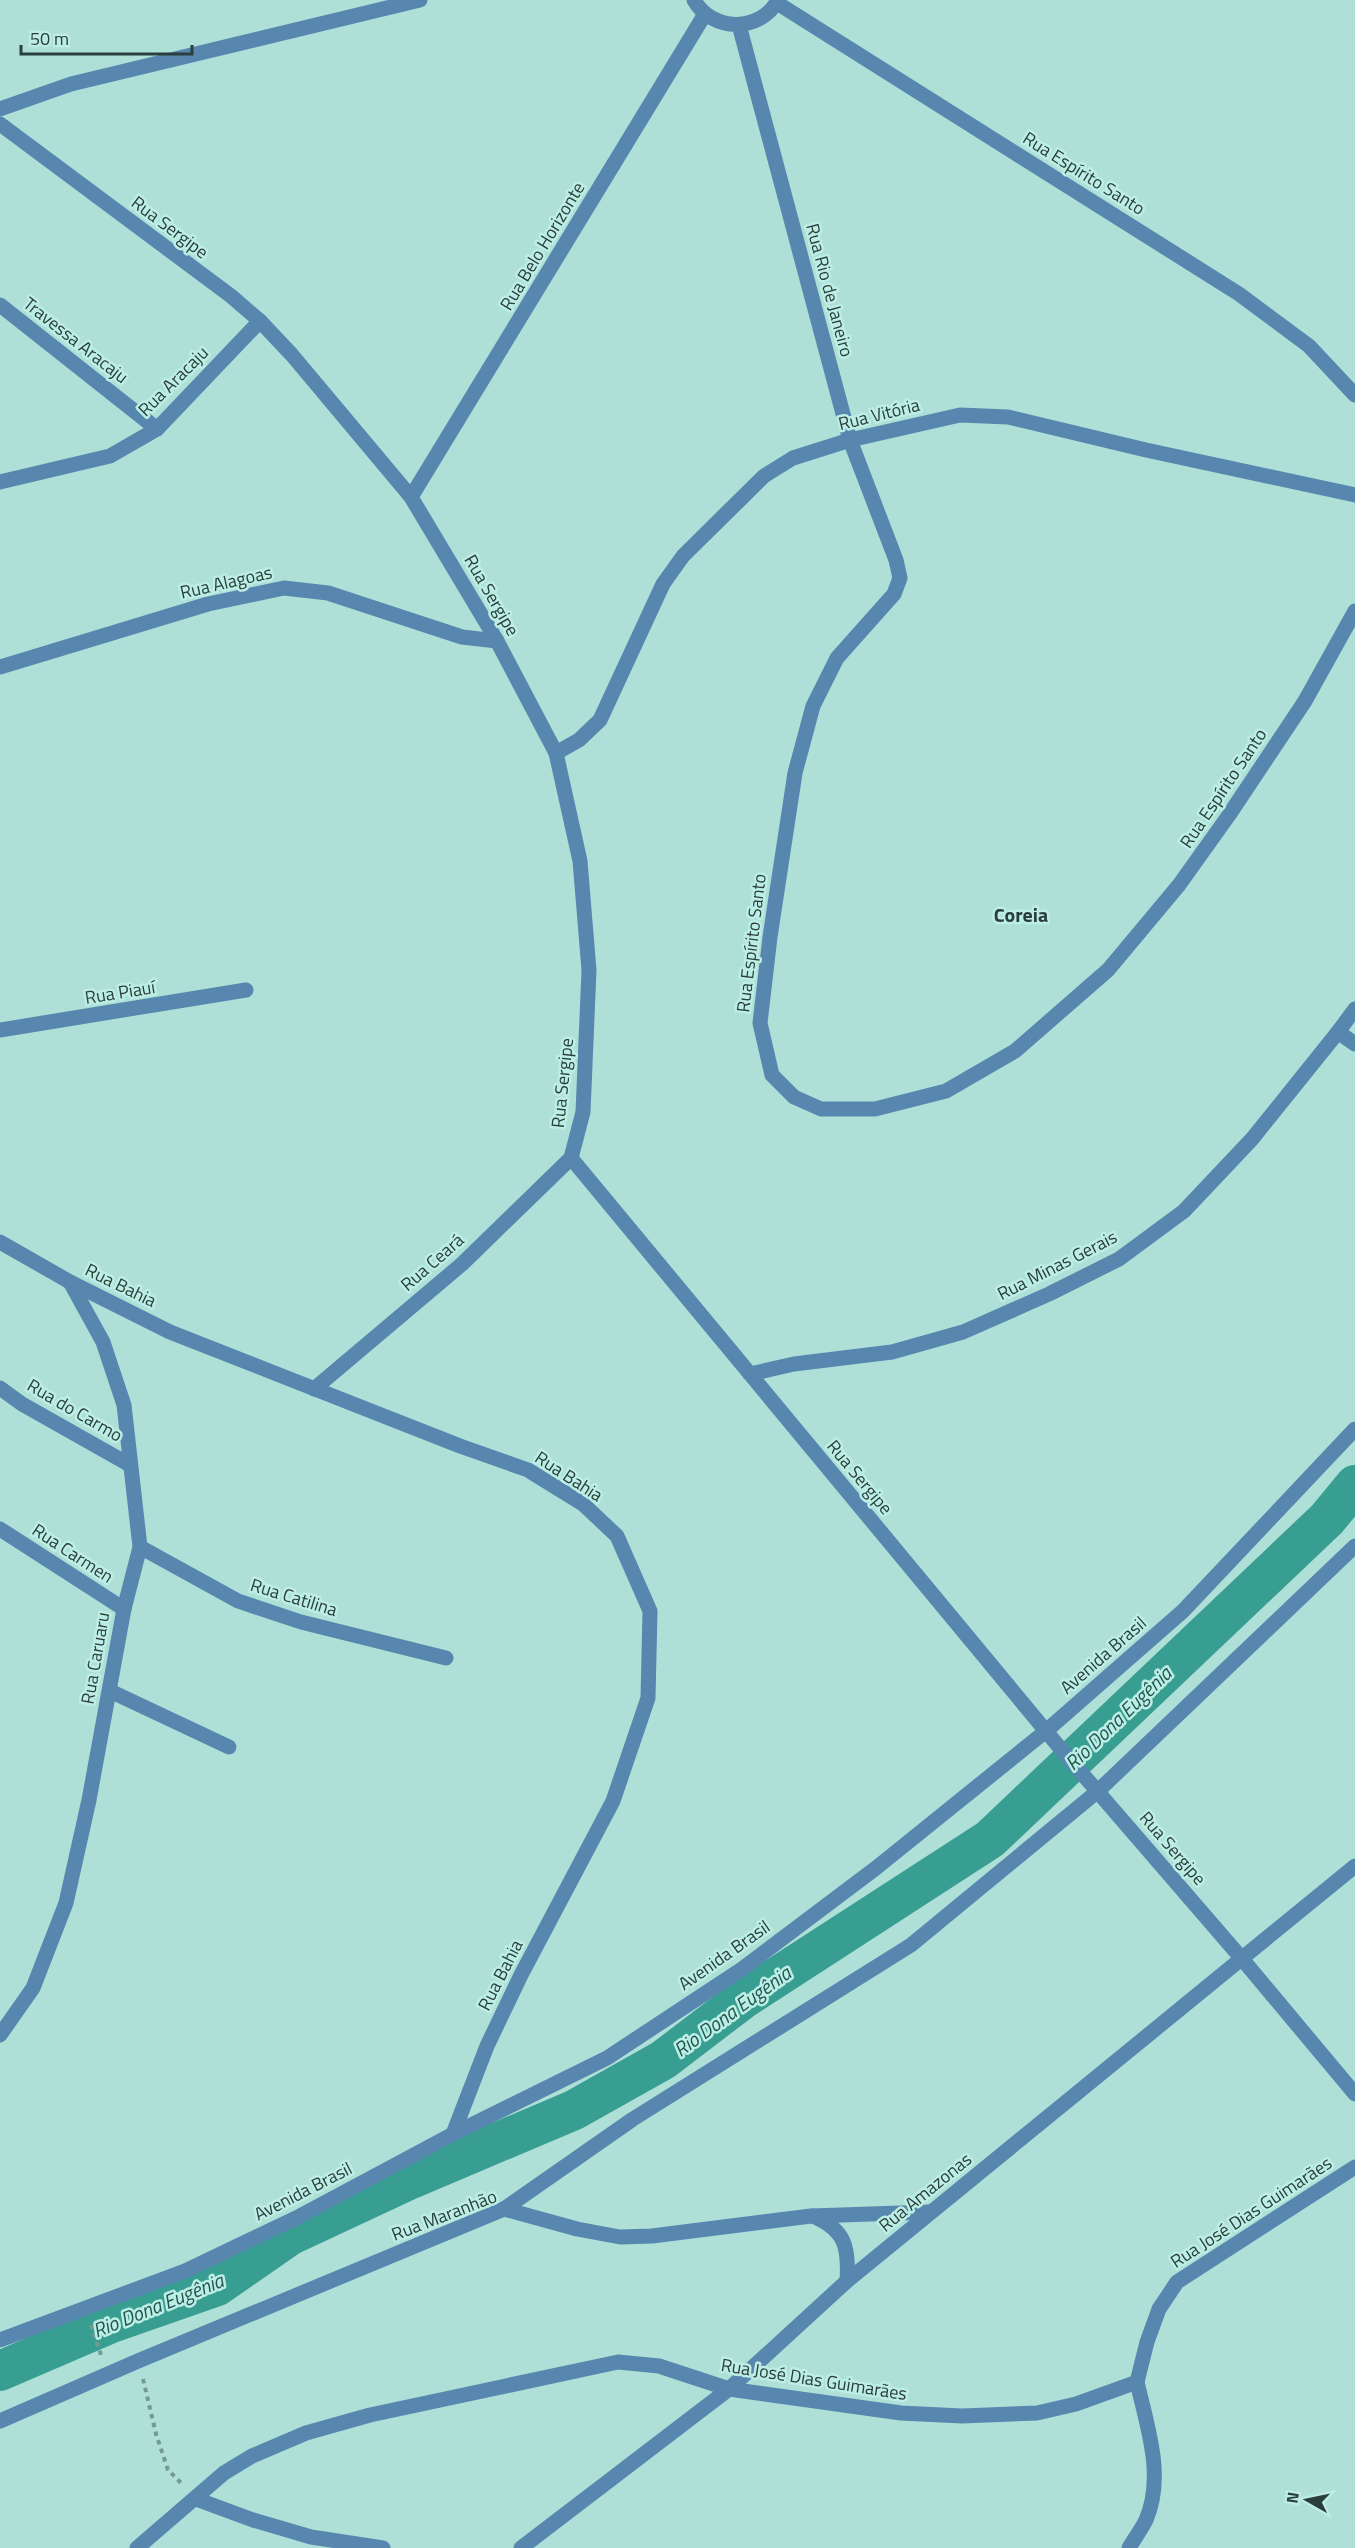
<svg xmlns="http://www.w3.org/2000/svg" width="1355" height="2548" viewBox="0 0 1355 2548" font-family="'Titillium Web',sans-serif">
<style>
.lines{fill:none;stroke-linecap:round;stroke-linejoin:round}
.river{stroke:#399e92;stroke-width:40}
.path{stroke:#759a94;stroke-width:4;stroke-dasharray:4.5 4.5;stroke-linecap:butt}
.minor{stroke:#5787af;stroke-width:15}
.labels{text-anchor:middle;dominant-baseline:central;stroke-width:5;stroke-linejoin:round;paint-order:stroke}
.street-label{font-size:18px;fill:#2a3e3b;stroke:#bceee5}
.neighbourhood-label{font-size:20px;font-weight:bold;fill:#2a3e3b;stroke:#bceee5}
.water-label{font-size:20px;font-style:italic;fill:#1f5650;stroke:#bceee5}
</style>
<rect width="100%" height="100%" fill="#afe0d8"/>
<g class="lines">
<!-- river -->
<path class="river" d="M0 2371 114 2322 217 2286 289 2236 411 2179 574 2110 663 2060 743 1999 990 1839 1327 1519 1355 1485"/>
<!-- path -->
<g class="path">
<path d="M91 2325 102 2358"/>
<path d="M143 2379 156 2434 168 2470 183 2485"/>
</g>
<!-- minor -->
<g class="minor">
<path d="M694 0C712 32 760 33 778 0"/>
<path d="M777 3 1239 294 1309 346 1355 395"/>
<path d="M739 25 850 440 896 560 900 578 894 594 837 658 813 706 795 773 770 937 760 1023 772 1075 794 1097 821 1109H875L946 1091 1015 1051 1108 970 1179 885 1229 815 1305 701 1355 611"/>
<path d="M0 109 71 84 420 0"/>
<path d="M0 124 231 296 260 321 292 355 411 497 497 641 556 753 580 861 589 970 583 1112 571 1158"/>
<path d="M0 305 157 429"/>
<path d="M0 482 110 456 157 429 260 321"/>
<path d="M411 497 705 14"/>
<path d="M0 667 208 604 284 588 328 593 462 637 497 641"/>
<path d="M556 753 579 740 600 720 663 584 683 556 764 476 793 458 850 440 960 415 1008 417 1146 450 1355 495"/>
<path d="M0 1030 246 990"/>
<path d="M1338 1032 1355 1044"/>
<path d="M571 1158 1060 1748 1243 1960 1355 2094"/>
<path d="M0 1242 70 1282 170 1332 460 1446 528 1470 583 1504 617 1536 650 1611 648 1698 613 1801 521 1975 487 2046 453 2134"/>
<path d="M750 1374 794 1364 892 1352 963 1332 1049 1294 1119 1259 1184 1211 1252 1139 1338 1032 1355 1009"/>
<path d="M0 1388 22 1404 130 1465"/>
<path d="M314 1389 462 1264 571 1158"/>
<path d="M0 1529 124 1609"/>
<path d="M140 1547 238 1601 301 1622 446 1658"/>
<path d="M110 1691 229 1747"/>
<path d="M0 2035 33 1988 66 1903 89 1800 124 1609 140 1547 124 1405 103 1342 70 1282"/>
<path d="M504 2209 633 2119 911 1945 1098 1791 1355 1546"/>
<path d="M813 2216C846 2230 849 2248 847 2281"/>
<path d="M0 2340 185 2271 296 2218 453 2134 607 2058 742 1969 876 1868 1046 1731 1183 1611 1355 1429"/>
<path d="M0 2421 138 2361 504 2209 577 2229 620 2237 652 2236 811 2216 930 2212"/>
<path d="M196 2499 253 2520 311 2537 383 2548"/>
<path d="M137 2548 224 2473 252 2456 306 2433 370 2415 618 2362 659 2366 729 2389 901 2413 962 2416 1037 2413 1076 2404 1137 2382 1147 2342 1159 2309 1177 2282 1355 2167"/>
<path d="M521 2548 729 2389 847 2281 1355 1866"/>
<path d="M1129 2548C1134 2539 1141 2530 1146 2520 1165 2476 1147 2426 1137 2382"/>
</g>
</g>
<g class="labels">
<!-- street labels -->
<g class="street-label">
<text transform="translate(1084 173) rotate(32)">Rua Espírito Santo</text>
<text transform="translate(170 227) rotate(37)">Rua Sergipe</text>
<text transform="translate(542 246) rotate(-59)">Rua Belo Horizonte</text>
<text transform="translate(830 290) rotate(75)">Rua Rio de Janeiro</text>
<text transform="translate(76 340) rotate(38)">Travessa Aracaju</text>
<text transform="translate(173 381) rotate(-45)">Rua Aracaju</text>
<text transform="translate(879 414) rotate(-14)">Rua Vitória</text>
<text transform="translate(226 582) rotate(-13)">Rua Alagoas</text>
<text transform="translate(492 595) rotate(60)">Rua Sergipe</text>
<text transform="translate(1223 788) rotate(-56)">Rua Espírito Santo</text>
<text transform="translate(751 943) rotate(-83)">Rua Espírito Santo</text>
<text transform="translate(120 992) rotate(-9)">Rua Piauí</text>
<text transform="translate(562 1083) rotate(-84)">Rua Sergipe</text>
<text transform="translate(432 1262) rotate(-41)">Rua Ceará</text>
<text transform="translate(1057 1265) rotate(-27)">Rua Minas Gerais</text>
<text transform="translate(121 1285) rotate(26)">Rua Bahia</text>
<text transform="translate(75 1410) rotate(30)">Rua do Carmo</text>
<text transform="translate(569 1476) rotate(33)">Rua Bahia</text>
<text transform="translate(860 1477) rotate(50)">Rua Sergipe</text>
<text transform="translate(73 1553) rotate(33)">Rua Carmen</text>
<text transform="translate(294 1597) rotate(17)">Rua Catilina</text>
<text transform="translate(1103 1655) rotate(-41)">Avenida Brasil</text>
<text transform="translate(95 1658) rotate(-80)">Rua Caruaru</text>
<text transform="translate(1173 1848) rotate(49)">Rua Sergipe</text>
<text transform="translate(724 1955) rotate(-35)">Avenida Brasil</text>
<text transform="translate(500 1975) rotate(-63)">Rua Bahia</text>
<text transform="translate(303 2191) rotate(-27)">Avenida Brasil</text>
<text transform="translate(925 2192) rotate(-39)">Rua Amazonas</text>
<text transform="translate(1251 2212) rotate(-33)">Rua José Dias Guimarães</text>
<text transform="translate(444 2215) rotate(-21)">Rua Maranhão</text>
<text transform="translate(814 2379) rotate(9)">Rua José Dias Guimarães</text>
</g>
<!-- neighbourhood labels -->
<g class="neighbourhood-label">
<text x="1021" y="914">Coreia</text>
</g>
<!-- water labels -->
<g class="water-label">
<text transform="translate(1118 1718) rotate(-44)">Rio Dona Eugênia</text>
<text transform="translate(732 2011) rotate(-36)">Rio Dona Eugênia</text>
<text transform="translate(158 2305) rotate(-22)">Rio Dona Eugênia</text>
</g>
</g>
<!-- north arrow -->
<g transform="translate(1307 2500) rotate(279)" stroke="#bceee5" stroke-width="4.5" paint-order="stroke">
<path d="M0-4.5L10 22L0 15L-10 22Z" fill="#2a3e3b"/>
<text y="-9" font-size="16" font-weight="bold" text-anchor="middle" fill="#2a3e3b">N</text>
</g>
<!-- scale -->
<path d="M21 45v9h171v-9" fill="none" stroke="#2a3e3b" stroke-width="3"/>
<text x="30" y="45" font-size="18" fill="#2a3e3b" stroke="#bceee5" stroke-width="4.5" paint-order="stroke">50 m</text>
</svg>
